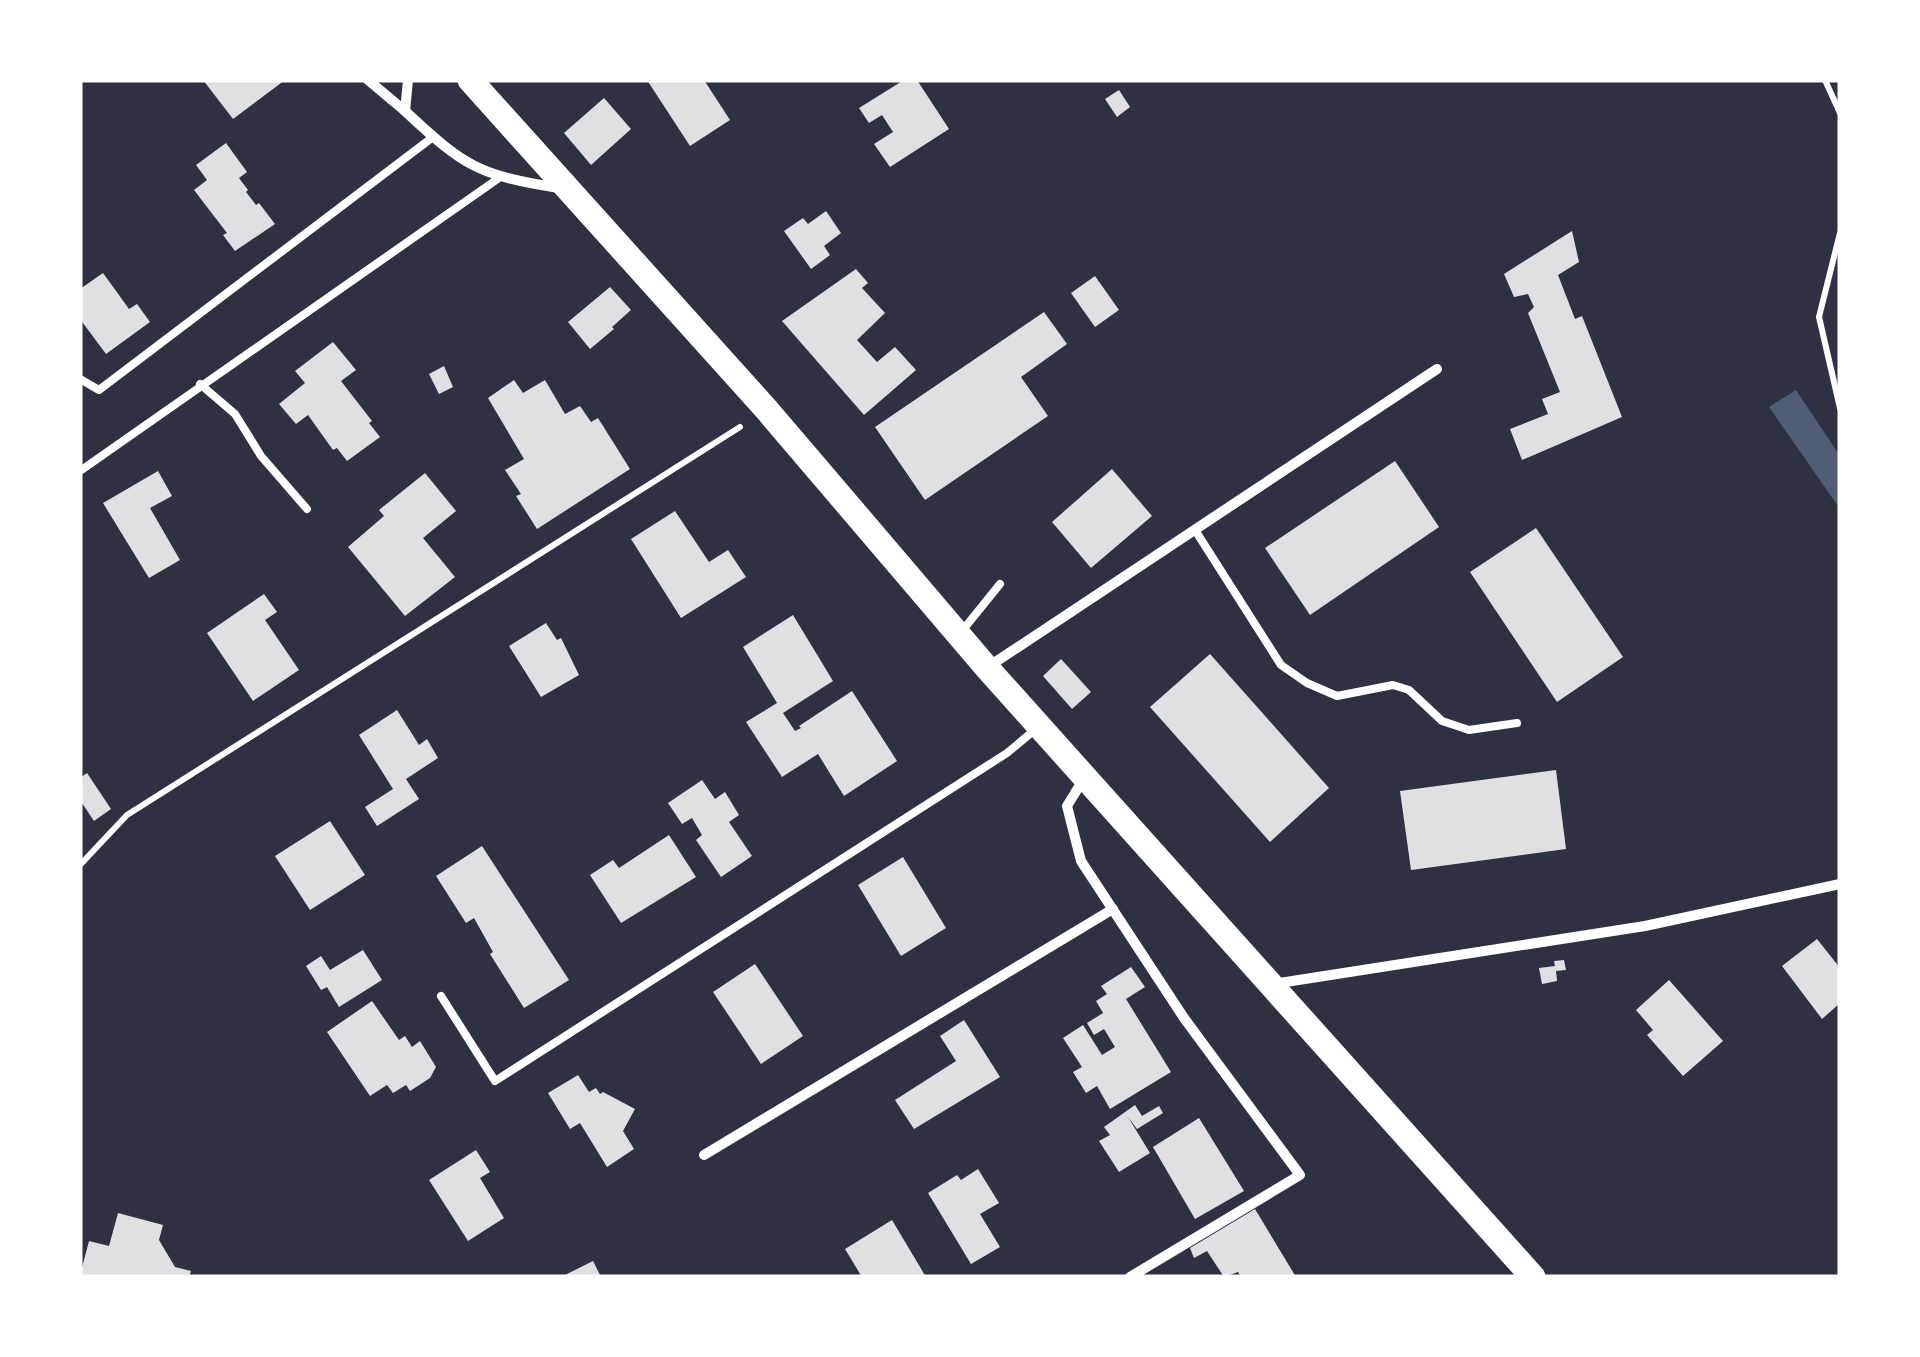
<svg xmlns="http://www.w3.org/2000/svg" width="1920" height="1357" viewBox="0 0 1920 1357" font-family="'Open Sans',sans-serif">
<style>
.water{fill:#4f5d75}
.building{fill:#e0e0e3}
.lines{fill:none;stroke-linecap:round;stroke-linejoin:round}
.path{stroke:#fff;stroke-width:6}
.service{stroke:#fff;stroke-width:8}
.minor{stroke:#fff;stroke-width:10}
.primary{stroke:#fff;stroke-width:25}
</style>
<rect width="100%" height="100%" fill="#2d3142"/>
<!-- water -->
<path class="water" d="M1796 390 1840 456V509L1769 407Z"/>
<!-- building -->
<g class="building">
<path d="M203 80H285L233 119Z"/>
<path d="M647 80H704L730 120 690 146Z"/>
<path d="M904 80H917L949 129 890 167 874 144 893 132 882 115 869 123 859 108Z"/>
<path d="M1119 90 1130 107 1117 117 1105 99Z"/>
<path d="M604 98 631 129 591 165 564 133Z"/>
<path d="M226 143 247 172 239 178 248 190 246 192 256 205 259 203 275 224 235 251 223 235 227 233 194 190 207 180 196 165Z"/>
<path d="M826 211 841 233 824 246 830 255 811 269 784 231 803 218 808 224Z"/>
<path d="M1572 231 1579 262 1558 275 1575 319 1582 316 1622 417 1522 460 1510 429 1548 414 1542 399 1560 392 1528 313 1534 307 1528 294 1514 297 1504 274Z"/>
<path d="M856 269 868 283 862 288 885 313 857 340 877 362 895 347 916 370 864 415 782 321Z"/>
<path d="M103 273 129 309 137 304 150 322 106 354 80 319V289Z"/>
<path d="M1095 276 1119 310 1095 327 1071 293Z"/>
<path d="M610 287 631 310 612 327 614 329 590 349 568 322Z"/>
<path d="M1044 312 1067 344 1021 377 1048 416 925 500 875 427Z"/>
<path d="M333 342 356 370 341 381 372 421 369 423 380 437 347 461 337 448 333 450 308 415 296 424 279 404 305 383 295 371Z"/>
<path d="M444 366 453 387 439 394 429 374Z"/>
<path d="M514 380 523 393 545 380 565 414 580 406 591 422 598 418 630 469 537 529 516 496 521 494 505 470 524 459 488 398Z"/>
<path d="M1395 461 1439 527 1310 615 1265 548Z"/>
<path d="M1112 469 1152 516 1091 568 1052 522Z"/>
<path d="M158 471 172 496 150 508 180 560 149 578 103 503Z"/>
<path d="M425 473 456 511 423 538 455 577 405 616 348 547 384 516 379 510Z"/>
<path d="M675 511 709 562 728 550 746 577 681 618 631 539Z"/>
<path d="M1536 528 1623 657 1557 702 1470 572Z"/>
<path d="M264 594 277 612 265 620 299 670 253 701 207 633Z"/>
<path d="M793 615 833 681 783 713 795 731 801 728 799 726 852 691 897 761 844 796 818 754 782 777 746 722 777 703 743 647Z"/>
<path d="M546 623 557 640 561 638 579 675 541 697 509 646Z"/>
<path d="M1210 654 1329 788 1270 842 1150 707Z"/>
<path d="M1061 659 1091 692 1072 709 1043 676Z"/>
<path d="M397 710 419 745 427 739 438 758 406 779 419 799 377 826 365 807 393 789 359 735Z"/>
<path d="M1556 770 1566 849 1411 870 1400 791Z"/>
<path d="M87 773 111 809 94 821 80 800V778Z"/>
<path d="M702 780 715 799 725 792 739 815 729 822 752 856 721 877 696 840 702 835 692 818 682 824 668 803Z"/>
<path d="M330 821 365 875 310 910 275 856Z"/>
<path d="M669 835 696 877 621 923 590 875 613 860 619 868Z"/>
<path d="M482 846 569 980 524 1008 490 954 493 952 474 918 466 923 436 876Z"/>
<path d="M903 857 946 928 901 956 858 885Z"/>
<path d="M1817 939 1840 968V1003L1822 1019 1782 966Z"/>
<path d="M363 950 382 980 339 1007 327 987 321 990 306 966 321 956 330 970Z"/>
<path d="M1564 960 1566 970 1556 971 1557 981 1542 984 1539 968 1555 966 1554 961Z"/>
<path d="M755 964 803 1036 761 1064 713 992Z"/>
<path d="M1131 967 1145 987 1126 999 1171 1072 1110 1109 1097 1086 1086 1093 1073 1072 1082 1067 1063 1038 1083 1025 1102 1055 1115 1047 1104 1029 1094 1035 1087 1023 1103 1013 1096 1001 1107 994 1101 986Z"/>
<path d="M1669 980 1723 1041 1683 1076 1647 1035 1653 1030 1636 1010Z"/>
<path d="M372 1001 399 1040 405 1036 412 1047 420 1041 436 1067 430 1078 410 1091 406 1085 393 1093 387 1085 370 1096 327 1032Z"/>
<path d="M964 1020 1000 1077 914 1129 895 1100 956 1061 940 1036Z"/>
<path d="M578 1075 589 1092 596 1088 600 1094 603 1092 635 1109 623 1131 634 1149 607 1167 580 1123 570 1129 548 1093Z"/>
<path d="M1135 1105 1142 1116 1159 1106 1163 1113 1137 1129 1128 1117 1150 1153 1119 1172 1099 1141 1110 1135 1104 1127Z"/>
<path d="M1199 1118 1244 1191 1195 1219 1153 1147Z"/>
<path d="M476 1150 490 1172 480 1178 504 1218 468 1241 429 1180Z"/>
<path d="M978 1169 999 1203 980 1214 1000 1247 971 1264 928 1193 957 1175 961 1180Z"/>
<path d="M1255 1209 1296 1277H1241L1238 1272 1224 1277 1207 1251 1194 1258 1190 1248Z"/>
<path d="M118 1213 163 1225 159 1240 175 1267 191 1271 189 1277 80 1275 89 1241 109 1246Z"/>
<path d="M892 1220 926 1277H862L845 1249Z"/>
<path d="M593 1261 601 1277H561Z"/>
</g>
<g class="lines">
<!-- path -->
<g class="path">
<path d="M1825 80 1840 113"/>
<path d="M1840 233 1819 317 1840 408"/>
<path d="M80 865 127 815 740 427"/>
</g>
<!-- service -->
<g class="service">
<path d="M80 379 99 390 433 137"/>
<path d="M200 384 235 414 261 456 307 509"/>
<path d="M80 471 499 178"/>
<path d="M1195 530 1281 665 1307 683 1337 696 1393 685 1409 690 1442 721 1469 730 1517 723"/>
<path d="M962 631 1000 584"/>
<path d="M441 996 495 1081 1007 753 1037 728"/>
</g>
<!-- minor -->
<g class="minor">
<path d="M368 80 405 111"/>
<path d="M408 80 405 111C465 167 478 175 559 188"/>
<path d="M988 667 1437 369"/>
<path d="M1083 780 1067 806 1081 861 1184 1018 1300 1175 1130 1277"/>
<path d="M1273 984 1645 926 1840 884"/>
<path d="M704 1155 1113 909"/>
</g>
<!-- primary -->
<path class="primary" d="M470 80 767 410 987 668 1533 1277"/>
</g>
<!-- border -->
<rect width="1920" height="1357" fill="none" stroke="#ffffff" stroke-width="165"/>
</svg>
